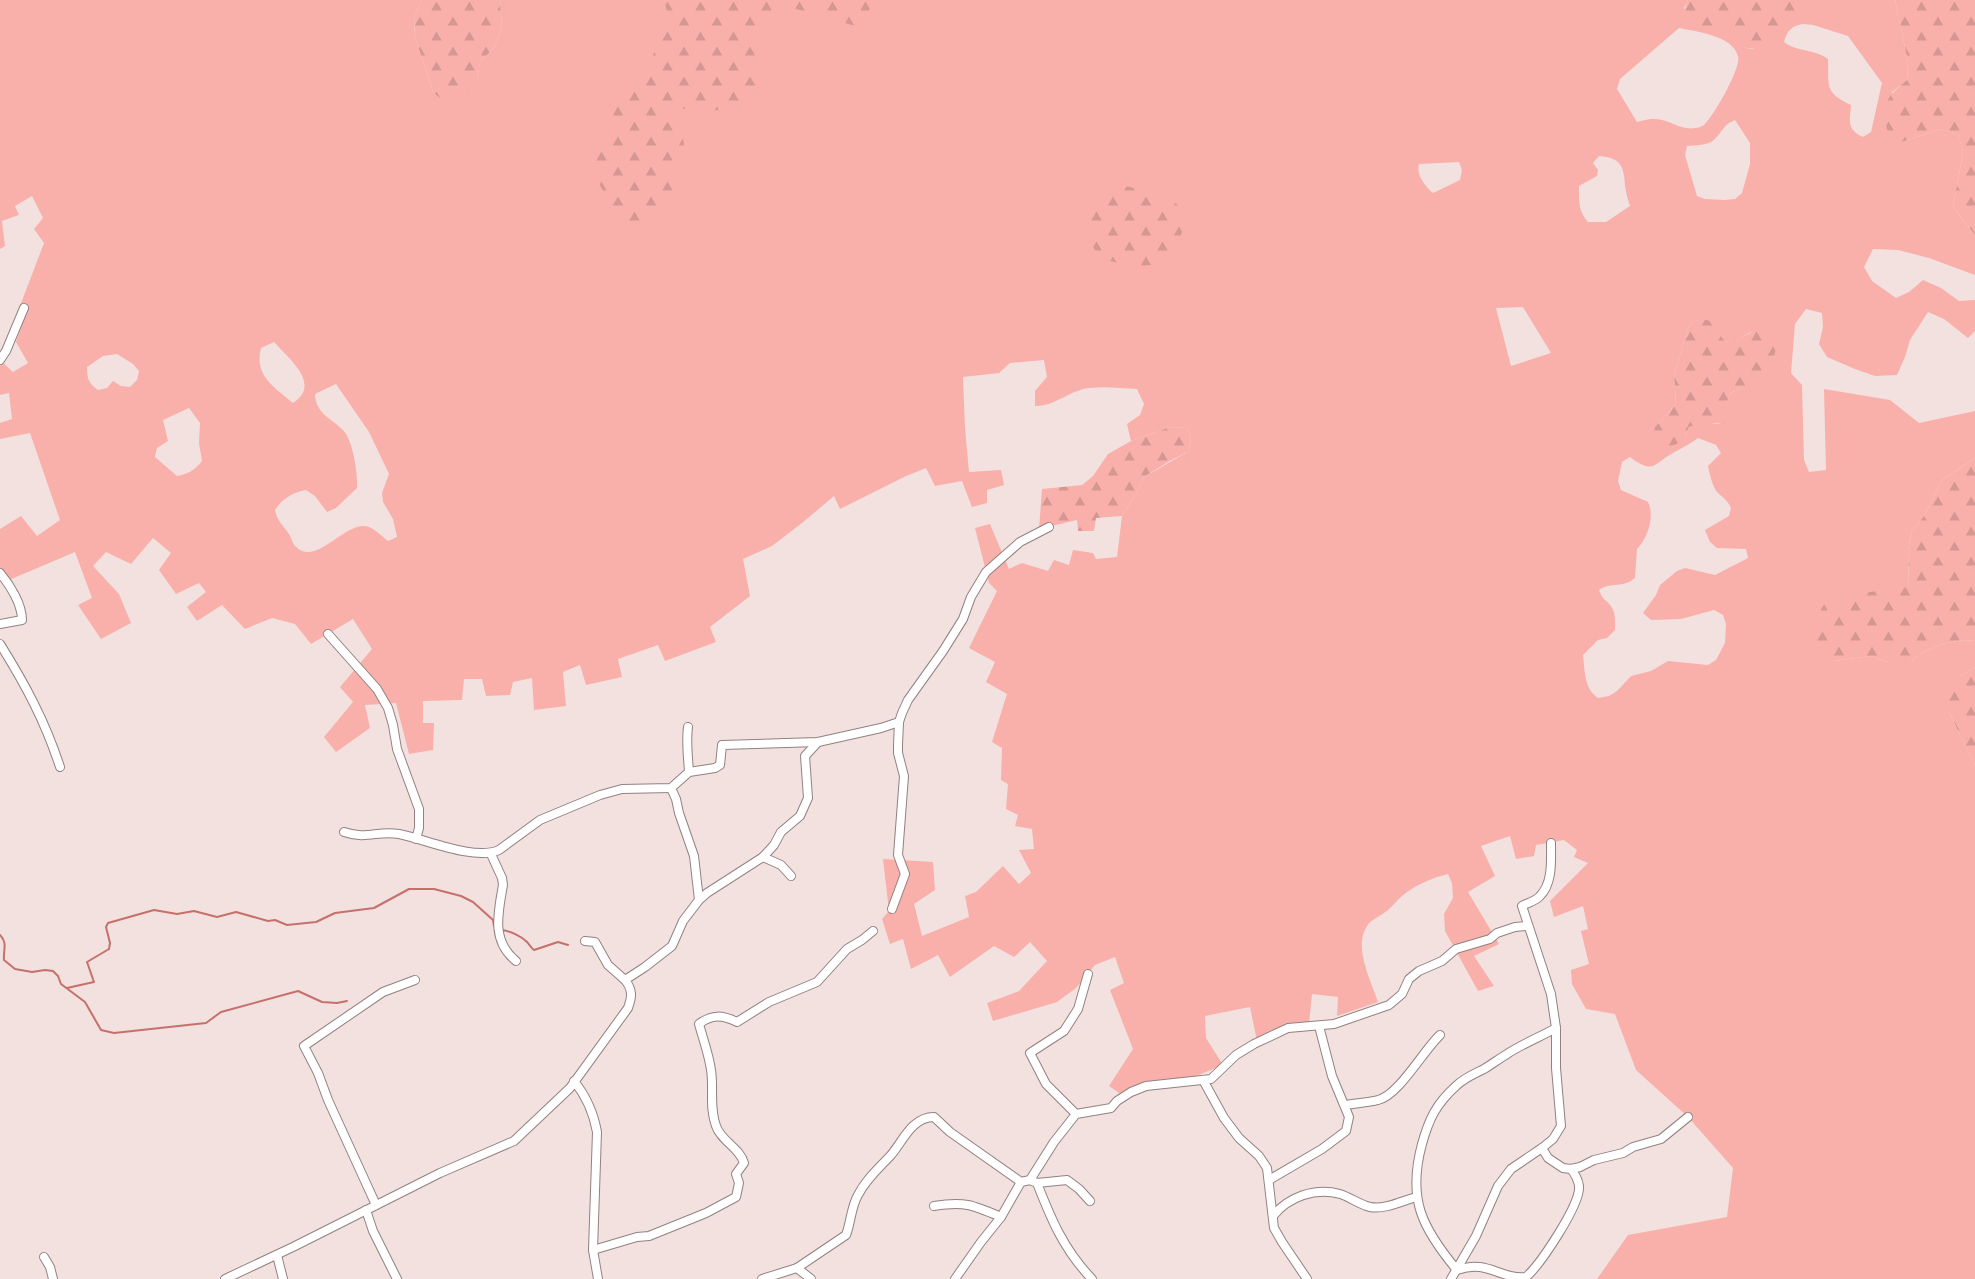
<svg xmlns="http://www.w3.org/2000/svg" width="1975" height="1279" viewBox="0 0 1975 1279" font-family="'Exo 2',sans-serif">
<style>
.grass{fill:#f9b0aa;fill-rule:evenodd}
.forest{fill:url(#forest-firs)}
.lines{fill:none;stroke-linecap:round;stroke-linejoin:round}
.stream{stroke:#c6706b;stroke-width:2}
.street-casing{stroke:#918280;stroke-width:10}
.street{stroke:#fff;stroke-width:8}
</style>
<defs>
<pattern id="forest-firs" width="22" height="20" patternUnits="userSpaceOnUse" patternTransform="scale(1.5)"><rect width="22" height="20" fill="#f9b0aa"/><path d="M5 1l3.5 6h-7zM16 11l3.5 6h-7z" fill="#d59792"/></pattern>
</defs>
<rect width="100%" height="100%" fill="#f2e1df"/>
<!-- grass -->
<path class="grass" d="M0 0H421L414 18 415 37 433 92 477 81 480 62 494 48 502 28 500 0H1688L1684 8 1700 28C1706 28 1714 26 1720 28 1735 33 1730 47 1753 49L1792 0H1895L1908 62 1907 80 1892 92 1902 142 1941 129 1958 134 1963 152 1953 207 1975 235V275L1929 258 1898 250 1873 249 1864 267 1872 281 1896 298 1909 292 1923 280 1941 288 1959 301 1975 300V331L1968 338 1944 319 1928 312 1910 340 1905 357 1897 375 1875 376 1855 369 1827 357 1819 344 1823 327 1822 313 1806 309 1795 324 1791 373 1802 385 1804 460 1809 472 1826 470 1824 389 1890 400 1919 423 1975 411V458L1942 480 1924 516 1912 531 1908 550 1909 588 1868 592 1834 661 1871 656 1890 663H1909L1925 651 1942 644 1963 640 1975 641V667L1960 676 1948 710 1975 765V1279H1597L1628 1235 1727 1217 1733 1168 1688 1117 1636 1070 1615 1014 1586 1009 1572 984 1571 970 1589 964 1581 931 1588 929 1583 906 1554 917 1550 901 1588 863 1574 857 1577 850 1564 840 1536 845 1534 856 1516 859 1510 836 1481 846 1495 876 1468 892 1499 944 1474 956 1494 986 1478 991 1445 931 1444 914 1453 898 1452 883 1448 874C1432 878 1415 885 1402 896 1397 900 1394 905 1389 909 1383 915 1371 919 1367 926 1353 947 1371 981 1378 1002L1337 1016 1338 997 1312 994 1309 1024 1257 1041 1250 1007 1205 1016 1206 1038 1223 1065 1191 1078 1137 1085 1122 1095 1109 1086 1133 1049 1110 990 1124 983 1115 957 1095 965 1076 988 1057 1002 993 1021 987 1003 1019 991 1047 961 1030 942 1014 957 994 946 950 977 938 955 911 969 903 939 890 944 882 919 889 911 883 859 933 862 935 890 914 904 922 936 969 917 965 896 976 892 1003 866 1019 884 1031 873 1019 850 1034 849 1032 829 1015 826 1018 815 1006 809 1008 784 1001 780 1002 748 992 742 1007 694 986 682 995 662 969 648 997 591 989 583 975 528 990 524 1009 569 1022 563 1048 571 1054 560 1069 565 1073 550 1093 553 1096 559 1117 557 1122 516 1136 494 1144 477 1189 451 1191 439 1188 428 1170 427 1131 441 1127 424 1140 415 1144 404 1137 389C1122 388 1104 386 1089 388 1070 390 1054 407 1035 406V391L1047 377 1044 360 1010 363 999 373 963 377 965 428 969 472 1001 470 1004 485 987 490V503L972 507 962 481 935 486 926 468 904 477 840 509 834 496 802 523 772 546 743 559 750 596 710 627 716 642 665 661 658 645 618 659 622 677 586 685 580 665 563 672 566 706 534 710 532 678 513 682 510 695 486 696 482 679H464L462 700 423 701V723H434L433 750 409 754 396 703 365 705 370 728 336 752 324 737 353 702 340 687 372 649 353 619 311 644 295 624 272 618 245 629 222 605 197 621 187 607 206 592 199 583 176 594 159 570 171 553 153 538 131 564 106 552 93 566 119 594 131 623 101 639 78 605 92 598 75 552 2 583 0 581V529L21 516 37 536 60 520 30 433 0 439V423L12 419 9 393 0 395V360L13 372 28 363 16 342 24 320 20 306 44 243 34 229 43 218 32 196 15 206 19 215 2 221 5 246 0 249ZM1803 24 1813 25 1848 36 1882 83 1871 132 1863 137C1846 129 1850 121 1851 105 1824 92 1829 87 1828 59 1815 49 1797 52 1784 42 1787 31 1791 26 1803 24ZM1679 28C1697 32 1732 35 1738 56 1742 67 1713 117 1704 125 1701 127 1698 128 1695 128 1681 131 1669 119 1655 119 1650 118 1643 121 1637 122L1617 89 1620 79ZM1735 120 1750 143V164L1742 193 1735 199 1725 200 1705 199 1697 196 1685 155 1687 146C1696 145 1708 146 1715 139 1724 130 1723 125 1735 120ZM1599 156C1621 158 1624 166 1625 186 1626 193 1628 200 1630 206L1606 222H1588C1578 211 1579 200 1579 186L1597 176 1598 170 1593 163ZM1459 162 1462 170 1460 180 1433 193C1425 186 1416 175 1419 164ZM1523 307 1551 353 1511 366 1496 308ZM1697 320H1707L1724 342 1734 341 1751 332 1758 382 1730 393 1719 424 1699 422 1689 427 1685 436 1655 427 1676 404 1674 375 1689 325ZM274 342C289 359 322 384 293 403 274 387 254 376 261 348ZM117 354 133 364 139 371 137 380 130 387 121 386 113 381 107 388 98 390C88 383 87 378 87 367L103 356ZM336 384 369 432 389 474 382 493 383 502 393 519 397 537 388 541C381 536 373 526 364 526 343 525 315 566 296 547 292 543 292 539 289 534 283 525 277 521 275 510 282 499 293 492 306 490L315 496 327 512 336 508 357 488C358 474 353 440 343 430 330 417 316 414 315 394ZM189 408 200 423 199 443 202 461C195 470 188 474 177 476L155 457 157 448 168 441 163 420ZM1698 438 1716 445 1721 453 1708 466C1710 475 1712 485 1717 492 1723 498 1727 499 1731 508L1729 516 1705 530 1710 542 1717 548 1746 549 1748 558 1715 575 1685 568 1677 571 1660 585 1656 595 1643 613 1651 620 1681 619 1714 610 1723 615 1726 624 1725 643 1716 660 1708 665 1668 661 1651 671 1631 676 1617 691 1609 696 1598 698C1584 688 1585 672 1583 655L1598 640 1607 638 1615 630C1615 622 1616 613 1611 606 1605 598 1604 602 1599 590 1612 581 1622 589 1635 578L1637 549C1648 538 1655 516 1648 502L1621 490 1618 481 1622 462 1630 457C1654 475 1653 464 1673 453 1681 448 1690 444 1698 438Z"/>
<!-- forest -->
<g class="forest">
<path d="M421 0H500L502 28 494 48 480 62 477 81 466 97 447 104 433 92 415 37 414 18Z"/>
<path d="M664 0H875L859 27 789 7 752 40 759 80 751 102 709 112 677 108 684 144 679 169 665 209 637 228 614 209 589 167 620 100 650 70 653 55 669 20Z"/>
<path d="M1688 0H1792L1796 10C1789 19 1782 31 1774 40 1765 49 1746 52 1736 43 1730 38 1727 30 1719 28 1713 27 1706 29 1700 28 1685 25 1682 12 1688 0Z"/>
<path d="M1895 0H1975V235L1953 207 1963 152 1958 134 1941 129 1902 142 1887 130C1883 103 1885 98 1907 80L1908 62Z"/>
<path d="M1124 186C1144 190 1184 194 1184 221 1184 230 1176 248 1173 257 1143 272 1131 265 1100 259L1082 227 1097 193Z"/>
<path d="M1697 320H1707L1717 325 1719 334 1725 342C1745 340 1761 319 1778 339 1775 354 1771 373 1758 382 1750 387 1739 389 1730 393L1727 402 1728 422C1714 425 1702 421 1689 427 1683 443 1676 448 1659 445L1653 437 1655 427 1676 404 1674 375 1689 325Z"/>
<path d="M1170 427 1188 428 1191 439 1189 451 1168 462 1144 477 1136 494 1122 516 1096 518 1094 531H1078L1077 520 1039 529 1042 489 1082 485 1093 476 1108 454 1131 441Z"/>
<path d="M1975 458V641L1963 640 1942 644 1925 651 1909 663H1890L1871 656 1834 661 1817 656C1809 631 1811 625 1825 603L1868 592 1909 587 1908 550 1912 531 1924 516 1942 480Z"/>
<path d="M1975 667V765L1948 710 1947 691 1960 676Z"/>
</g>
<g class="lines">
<!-- stream -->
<g class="stream">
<path d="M502 930C510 931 521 936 527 942 530 945 531 948 534 950L558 942 568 945"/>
<path d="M0 935C8 943 3 950 4 960L15 969 32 972 45 970 53 971 58 976 61 984 85 1002 101 1030 114 1033 206 1023 221 1012 298 991 322 1002 337 1003 347 1001"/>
<path d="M67 988 94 982 87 962 109 949 110 943 106 927 108 923 154 910 177 914 194 911 217 917 236 912 268 921 275 920 287 925 316 922 335 913 374 908 409 889H434L461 896 473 902 493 920 494 926"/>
</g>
<!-- street casing -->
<g class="street-casing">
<g id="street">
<path d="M0 360 6 351 24 308"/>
<path d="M0 573C10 585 22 604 22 620L0 624"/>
<path d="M328 634 377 689 388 708 393 725 397 749 419 809V828L416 839"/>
<path d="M0 644C25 684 45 721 60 767"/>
<path d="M689 772 715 768 720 765 722 745 818 742 881 728 899 722"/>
<path d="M344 832C367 840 378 830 399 834 425 839 474 861 499 850L540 820 600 795 622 789 671 788 689 772C688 757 686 741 688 727"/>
<path d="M491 854 502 878 503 885C498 913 491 941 516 961"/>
<path d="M763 857 781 865 791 876"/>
<path d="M699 900 707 893 763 857 774 845 781 832 800 816 808 798 805 756 818 742"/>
<path d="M892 909 905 874 898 855 904 776 898 753V745L899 722 902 713 908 700 943 651 963 619 971 597 986 572 1020 542 1049 527"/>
<path d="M585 941 595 942 608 965 625 980"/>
<path d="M1556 1028C1540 1037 1522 1044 1507 1054 1499 1059 1492 1064 1484 1069 1474 1074 1464 1078 1456 1086 1436 1104 1429 1119 1422 1144 1407 1199 1422 1228 1457 1270 1488 1259 1498 1279 1526 1277 1540 1265 1581 1204 1579 1186 1578 1179 1575 1174 1571 1169"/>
<path d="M1203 1080 1224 1118 1239 1138 1259 1156 1267 1168 1274 1228 1282 1242 1307 1279"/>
<path d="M574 1081C586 1096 594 1115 597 1132L593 1250 598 1279"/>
<path d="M1345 1105C1355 1103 1367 1103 1378 1100 1399 1095 1423 1051 1440 1035"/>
<path d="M1076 1114 1046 1084 1030 1053 1064 1031 1078 1009 1088 974"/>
<path d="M1542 1148 1548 1158 1563 1168 1571 1169 1580 1167 1594 1160 1623 1153 1633 1147 1661 1139 1688 1117"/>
<path d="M1030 1180 1037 1183C1051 1219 1064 1250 1092 1279"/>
<path d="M1269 1180 1322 1149 1346 1131 1349 1117 1332 1076 1319 1026"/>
<path d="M1037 1183 1067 1180 1079 1189 1090 1201"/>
<path d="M376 1205 328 1100 318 1073 304 1046 383 992 415 980"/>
<path d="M934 1206C965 1201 973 1205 1001 1217"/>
<path d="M366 1210 373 1231 397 1279"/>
<path d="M1273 1216C1288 1197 1315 1187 1340 1194 1350 1197 1360 1205 1370 1207 1384 1210 1402 1201 1416 1197"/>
<path d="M593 1250 637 1237 649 1236 706 1213 736 1197 739 1183 736 1174 744 1163C740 1148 721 1141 716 1126 709 1107 714 1089 711 1070 709 1055 703 1039 699 1024 712 1014 722 1015 737 1022L769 1002 817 982 847 949 862 940 873 931"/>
<path d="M277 1255 283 1279"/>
<path d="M44 1257 50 1267 53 1279"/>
<path d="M797 1268 811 1279"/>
<path d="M225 1279 293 1247 440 1173 514 1141 570 1088 628 1008C632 997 633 990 625 980L645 967 672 946 683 921 699 900 694 856 679 813 676 799 671 788"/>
<path d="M762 1279 797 1268 846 1235C851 1222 851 1207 858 1195 866 1179 879 1168 891 1155 903 1141 912 1117 934 1117L950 1132 1021 1182"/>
<path d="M955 1279 981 1242 1001 1217 1021 1182 1030 1180 1054 1142 1076 1114 1111 1108 1117 1101 1131 1092 1146 1086 1211 1079 1236 1055 1254 1044 1288 1028 1334 1024 1389 1005 1402 994 1409 979 1419 971 1442 961 1456 949 1490 939 1497 933 1515 927 1527 926"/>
<path d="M1451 1279 1476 1236 1498 1186 1511 1169 1542 1148 1553 1139 1561 1126 1556 1068V1028L1551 994 1522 906C1527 903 1536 901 1540 896 1553 883 1551 860 1551 843"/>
</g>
</g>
<!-- street -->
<use href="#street" class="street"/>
</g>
</svg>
